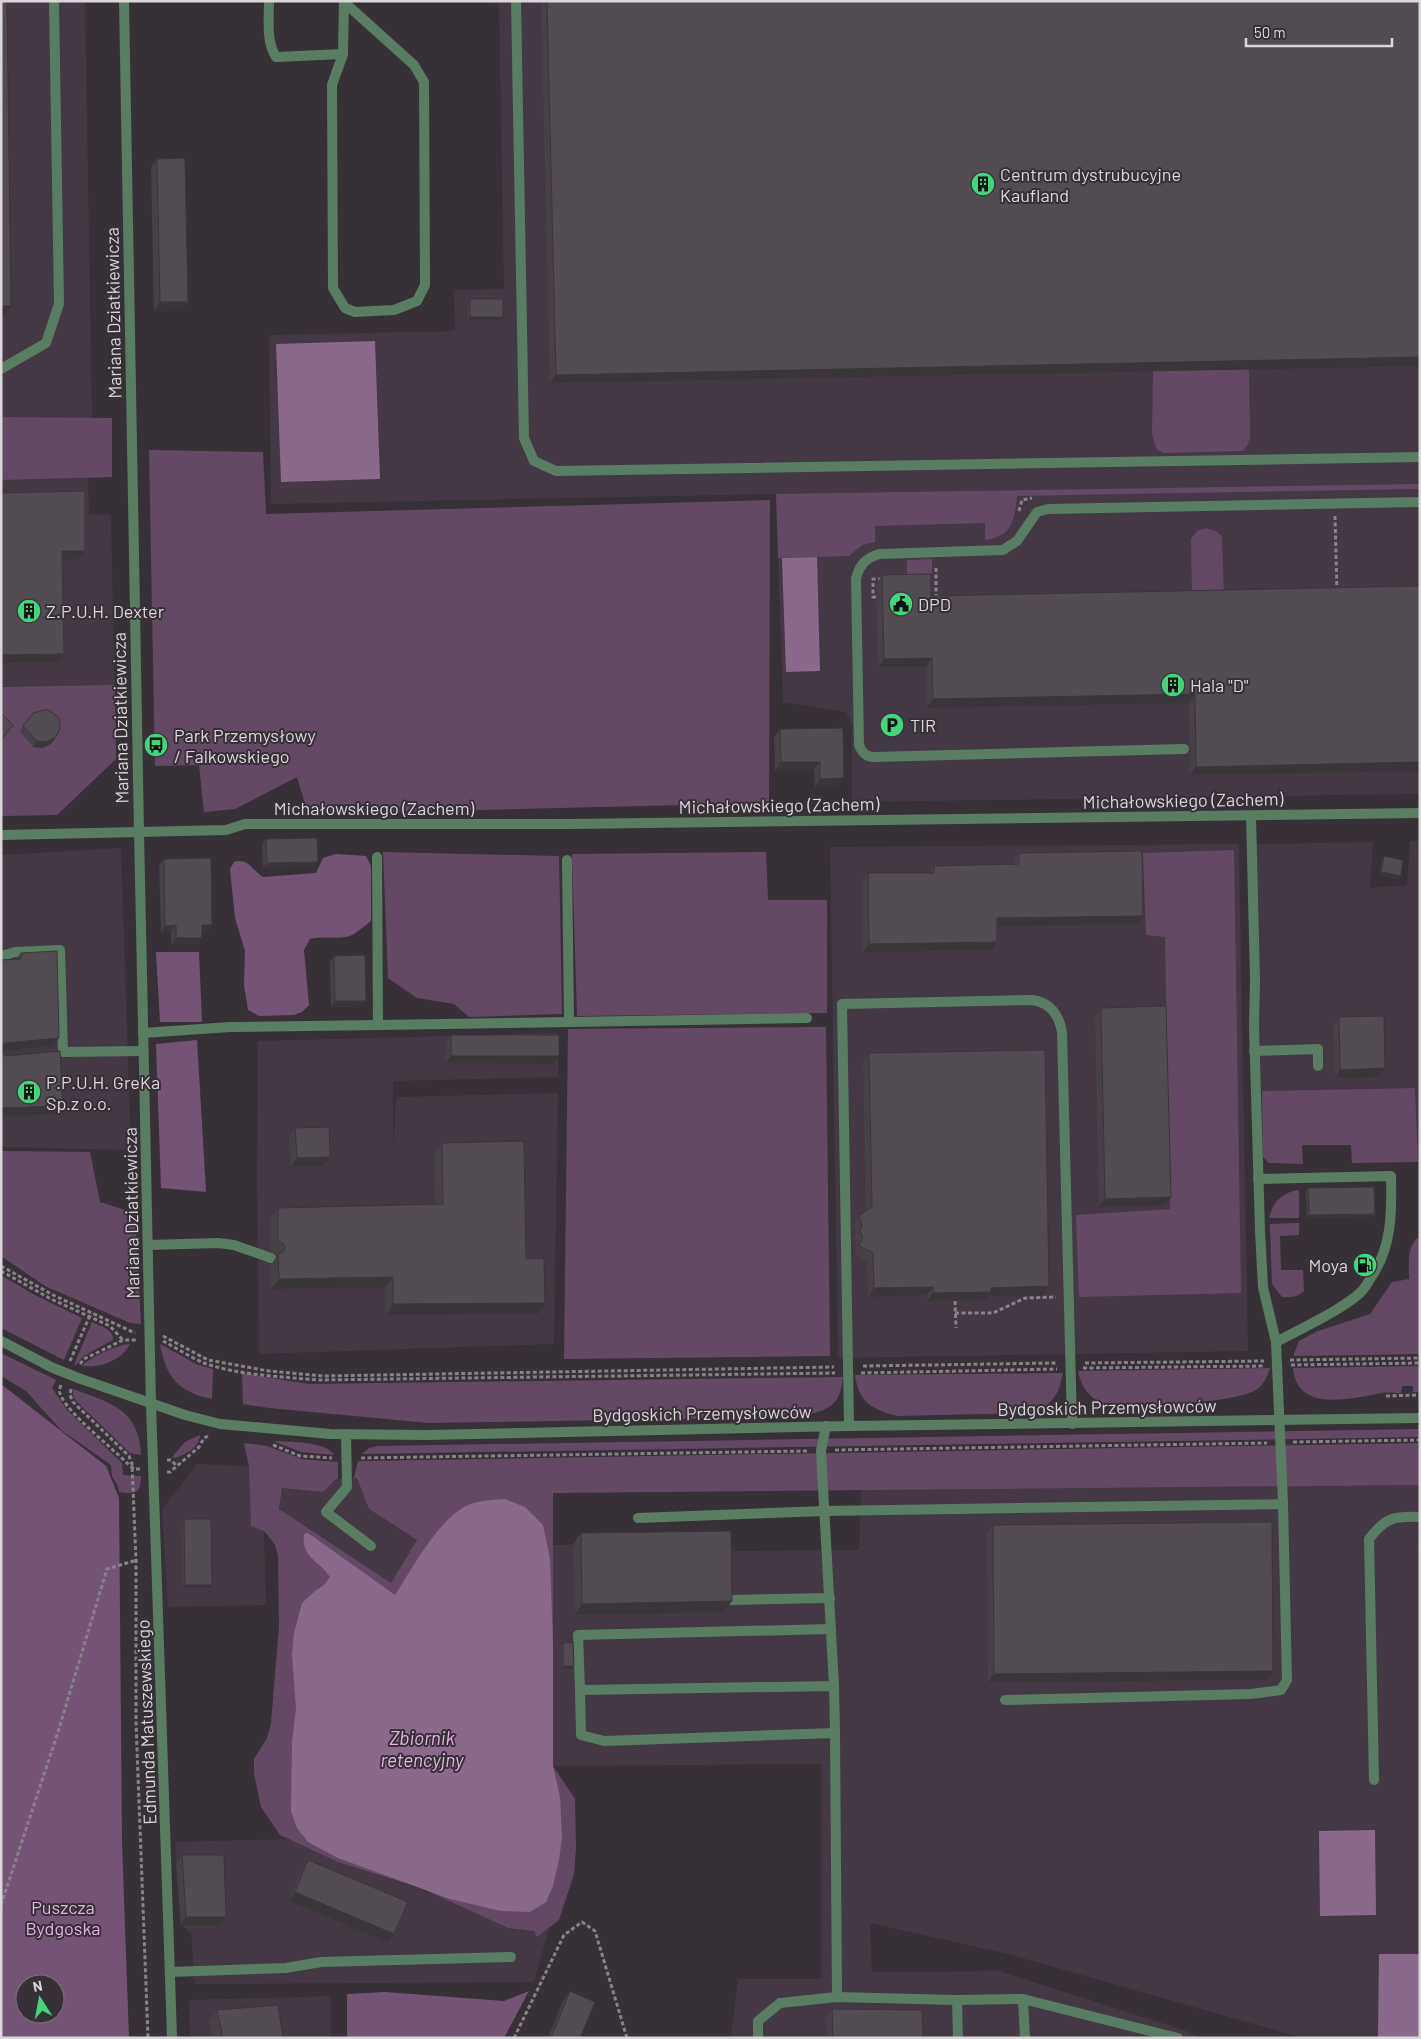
<svg xmlns="http://www.w3.org/2000/svg" width="1421" height="2039" viewBox="0 0 1421 2039" font-family="Barlow,sans-serif">
<style>
.built{fill:#433843}
.green{fill:#644965}
.forest{fill:#745475;fill-rule:evenodd}
.water{fill:#8a6a8b}
.lines{fill:none;stroke-linecap:round;stroke-linejoin:round}
.path{stroke:#878287;stroke-width:3;stroke-dasharray:4 2.5;stroke-linecap:butt}
.service{stroke:#5a7c63;stroke-width:10}
.minor{stroke:#5a7c63;stroke-width:10}
.tertiary{stroke:#5a7c63;stroke-width:10}
.wall{fill:#474147}
.shaded-wall{fill:#393539}
.building{fill:#524c52;stroke:#393539}
.labels{text-anchor:middle;dominant-baseline:central;stroke-width:4;stroke-linejoin:round;paint-order:stroke}
.poi-label{font-size:18px;fill:#dad6da;stroke:#373037;text-anchor:start}
.street-label{font-size:18px;fill:#dad6da;stroke:#373037}
.park-label{font-size:18px;fill:#e6b1e8;stroke:#373037}
.water-label{font-size:19px;font-style:italic;fill:#e7b2e8;stroke:#373037}
</style>
<rect width="100%" height="100%" fill="#373037"/>
<!-- built -->
<g class="built">
<path d="M1 1H85L92 418H112V477L88 478 89 514 111 515 116 759 57 815 1 816Z"/>
<path d="M486 1H1420V794L852 802V724L846 712 783 702 776 494 271 504 269 335 455 331 454 290 504 289 499 4 486 3Z"/>
<path d="M1410 841H1420V1204L1415 1088 1251 1091 1256 844 1373 842 1370 888 1407 885Z"/>
<path d="M1239 844 1248 1351 838 1358 830 847Z"/>
<path d="M121 848 131 1150 1 1147V855Z"/>
<path d="M558 1033V1077L393 1081V1153L396 1097 558 1093 554 1344 259 1354 257 1177 258 1041Z"/>
<path d="M197 1464 262 1467 266 1605 168 1607 162 1509Z"/>
<path d="M357 1478 369 1509 417 1540 391 1583 279 1509 282 1488 323 1492 336 1479Z"/>
<path d="M1420 1485V2038H1303L1008 1954 870 1923 872 1972 999 1971 1184 2030 1201 2038H731L738 1979H821V1764L553 1766V1545L723 1542V1551L859 1550 861 1490Z"/>
<path d="M288 1839 513 1923 552 1918 534 1982 195 1984 191 1933 181 1925 175 1842Z"/>
<path d="M331 1996V2038H190L189 2000Z"/>
</g>
<!-- green -->
<g class="green">
<path d="M1249 369 1250 438 1247 446 1242 451 1164 453 1157 450 1152 435 1153 371Z"/>
<path d="M1 417 112 418V477L1 480Z"/>
<path d="M149 450 263 452 266 514 770 500 769 803 308 814 297 777 235 809 204 812 199 765 155 766Z"/>
<path d="M1420 484V489L1017 496C1015 518 1013 537 985 540V523L875 526V542L862 545 849 556 778 558 776 494Z"/>
<path d="M1206 528 1216 531 1222 537 1224 595H1192L1191 539 1197 531Z"/>
<path d="M932 559V574L907 575V560Z"/>
<path d="M115 685 116 759 57 815 1 816V687Z"/>
<path d="M1234 850 1241 1293 1079 1297 1076 1215 1170 1209 1165 937 1146 935 1143 853Z"/>
<path d="M383 852 559 856 562 1014 469 1017 454 1004 417 998 388 978Z"/>
<path d="M766 852 768 900H827V1013L577 1016 572 854Z"/>
<path d="M826 1027 830 1356 564 1359 568 1029Z"/>
<path d="M1415 1088 1418 1162 1352 1163 1351 1145H1302L1303 1164 1269 1163 1263 1157 1262 1091Z"/>
<path d="M1 1151 90 1152 100 1202 135 1213 141 1324 130 1323 45 1286 1 1256Z"/>
<path d="M1299 1190V1218H1269C1273 1202 1282 1192 1299 1190Z"/>
<path d="M1299 1223V1235L1280 1236 1281 1270H1303L1304 1291C1297 1297 1291 1298 1282 1297L1272 1284 1270 1224Z"/>
<path d="M1420 1236V1354L1293 1356 1299 1341 1318 1331 1370 1314 1392 1282 1409 1279C1409 1264 1406 1246 1420 1236Z"/>
<path d="M1 1275 33 1294 82 1318 64 1360 1 1328Z"/>
<path d="M92 1322C100 1326 114 1329 113 1340L84 1356 76 1365H74Z"/>
<path d="M130 1344C121 1361 100 1368 82 1366 90 1357 118 1344 130 1344Z"/>
<path d="M160 1344 198 1365 213 1369 212 1399C178 1392 166 1377 160 1344Z"/>
<path d="M1 1353 56 1380 52 1388 68 1411 122 1463 123 1475 141 1476C141 1495 134 1494 119 1492L118 1486 112 1476 111 1465 61 1430 26 1391 1 1376Z"/>
<path d="M1420 1366V1392H1413V1386H1402L1401 1393C1395 1393 1388 1392 1382 1393 1353 1398 1297 1414 1293 1368Z"/>
<path d="M1270 1368C1267 1378 1262 1388 1252 1392 1214 1406 1147 1403 1105 1405 1089 1397 1082 1389 1078 1371Z"/>
<path d="M242 1373 309 1384 843 1377C840 1408 828 1409 801 1417L429 1423 269 1408 243 1404Z"/>
<path d="M1063 1373C1058 1396 1055 1400 1035 1413L897 1416C872 1409 859 1403 855 1375Z"/>
<path d="M73 1389C111 1403 139 1409 141 1455L130 1453 76 1401 73 1396Z"/>
<path d="M1420 1429V1437L362 1454 369 1448 378 1446Z"/>
<path d="M200 1435C199 1448 186 1454 175 1458L172 1457 185 1442Z"/>
<path d="M273 1441C287 1442 327 1441 334 1455L301 1452Z"/>
<path d="M244 1443 267 1446 302 1459 338 1462V1479H336L323 1492 282 1488 279 1509 391 1583 417 1540 369 1509 357 1478H354L358 1461 1420 1443V1485L553 1493V1766L575 1799 576 1848 574 1874 559 1920 537 1937 534 1931 508 1928 421 1888 338 1862 280 1835 261 1807 254 1774V1759L267 1738 271 1723 279 1627 278 1556 275 1545 269 1537 264 1531 251 1526 249 1466Z"/>
</g>
<!-- forest -->
<g class="forest">
<path d="M336 854 366 856 371 866V921C366 925 360 930 354 934 341 941 324 935 310 939L304 950 309 1005 302 1012 294 1015 259 1016 248 1010 244 985 245 951 235 918 230 869 234 862C248 857 252 870 263 877L316 873 323 858Z"/>
<path d="M156 952H199L202 1022H160Z"/>
<path d="M197 1040 206 1192 161 1188 156 1044Z"/>
<path d="M1 1384 106 1466 119 1498 122 1843 129 2038H1ZM25 1984H55V2014H25Z"/>
<path d="M529 1991 504 2038H347V1994L385 1992 504 2001Z"/>
</g>
<!-- water -->
<g class="water">
<path d="M375 341 380 479 281 482 276 344Z"/>
<path d="M817 557 820 671 786 672 782 558Z"/>
<path d="M505 1499 525 1507 543 1525 550 1559 553 1645V1766L560 1797 562 1837 559 1860 553 1886 546 1902 530 1912 501 1911 450 1899 338 1858 308 1842 297 1828 291 1811 292 1742 296 1708 292 1655 294 1633 302 1603 315 1591 324 1585 330 1577C319 1560 301 1558 304 1534L308 1533 395 1595C414 1566 434 1526 464 1507 476 1500 491 1500 505 1499Z"/>
<path d="M1375 1830 1376 1915 1320 1916 1319 1831Z"/>
<path d="M1379 1954H1420V2038H1378Z"/>
</g>
<g class="lines">
<!-- path -->
<g class="path">
<path d="M1019 511 1022 500 1032 498"/>
<path d="M1335 516 1337 592"/>
<path d="M876 597H873V579H883"/>
<path d="M936 598V567"/>
<path d="M1 1266 53 1295 135 1333"/>
<path d="M1 1271 51 1299 110 1326 123 1340"/>
<path d="M955 1301 956 1328"/>
<path d="M955 1313H993L1025 1298 1056 1297"/>
<path d="M163 1336 208 1360 269 1371 323 1376 834 1367"/>
<path d="M163 1341C176 1348 190 1357 204 1363 236 1375 285 1377 319 1380L835 1373"/>
<path d="M1290 1360 1420 1358"/>
<path d="M70 1361 91 1313"/>
<path d="M1085 1363 1264 1361"/>
<path d="M80 1364 84 1359 123 1340H137"/>
<path d="M1291 1365 1420 1363"/>
<path d="M863 1366 1056 1363"/>
<path d="M1083 1368 1264 1366"/>
<path d="M861 1373 1057 1369"/>
<path d="M61 1385C59 1390 59 1392 61 1396 70 1415 110 1446 127 1463L134 1469H140"/>
<path d="M71 1389 70 1395 73 1402 129 1456 132 1464 136 1560V1722L148 2038"/>
<path d="M1386 1396 1420 1395"/>
<path d="M1293 1442 1420 1440"/>
<path d="M273 1445 300 1456 332 1458"/>
<path d="M835 1450 1267 1443"/>
<path d="M361 1458 807 1451"/>
<path d="M167 1460H171L177 1466"/>
<path d="M167 1472H170L199 1447 204 1438 208 1436"/>
<path d="M1 1905 58 1732 107 1569 137 1560"/>
<path d="M514 2038 564 1935 582 1922 595 1931 627 2038"/>
</g>
<!-- service -->
<g class="service">
<path d="M269 1C269 19 266 42 276 57L343 54"/>
<path d="M516 1 524 438 534 461 556 471 1420 457"/>
<path d="M344 2 414 65 424 82 425 285 417 301 394 310 355 312 345 308 333 288 332 85 343 54 344 1"/>
<path d="M1 369 46 343 59 304 54 1"/>
<path d="M1184 749 874 757C866 757 862 753 859 745L856 579C859 565 866 558 879 554L1003 550 1017 541 1037 512 1048 509 1420 502"/>
<path d="M139 832 226 830 245 824H570L1420 813"/>
<path d="M377 857 378 1025 569 1022"/>
<path d="M567 860 569 1022 807 1018"/>
<path d="M1 956 15 952 60 950 63 1052 143 1051"/>
<path d="M143 1033 230 1027 378 1025"/>
<path d="M1254 1051 1318 1049V1066"/>
<path d="M1258 1179 1391 1176C1392 1213 1392 1248 1370 1279 1368 1283 1365 1288 1361 1292 1342 1310 1300 1329 1276 1342"/>
<path d="M148 1245 218 1243 234 1245 271 1258"/>
<path d="M826 1426 821 1451 834 1686 580 1690 581 1735 604 1741 835 1733 834 1686"/>
<path d="M849 1426 842 1004 1032 1000C1050 1002 1059 1015 1062 1032L1072 1424"/>
<path d="M346 1434 347 1487 326 1512 371 1546"/>
<path d="M638 1518 825 1511 1283 1504 1276 1342 1263 1287 1260 1231 1254 1026 1255 980 1251 816"/>
<path d="M731 1600 830 1598"/>
<path d="M580 1690 578 1635 831 1629"/>
<path d="M1005 1700 1251 1694 1281 1690 1287 1680 1283 1504"/>
<path d="M835 1733 837 1997"/>
<path d="M1374 1780 1369 1539C1385 1518 1393 1516 1420 1517"/>
<path d="M170 1972 286 1968 321 1962 511 1957"/>
<path d="M1023 1999 1178 2038"/>
<path d="M957 2000 1023 1999 1025 2038"/>
<path d="M758 2038V2021L780 2003 837 1997 957 2000 958 2038"/>
</g>
<!-- minor -->
<g class="minor">
<path d="M1 835 139 832"/>
<path d="M151 1404 172 2038"/>
</g>
<!-- tertiary -->
<g class="tertiary">
<path d="M124 1 139 832 151 1404"/>
<path d="M1 1341 53 1368 81 1379 185 1415 220 1424 330 1434 427 1435 849 1426 1420 1418"/>
</g>
</g>
<!-- wall -->
<g class="wall">
<path d="M541 1H1420L550 383Z"/>
<path d="M157 159 188 302 182 310 154 311 151 167Z"/>
<path d="M470 299 503 317 501 320H468V302Z"/>
<path d="M882 575 931 596 1420 586V771L1190 775 1189 703 927 708 926 667H878L876 584Z"/>
<path d="M23 726 52 743 43 748 33 747 20 731Z"/>
<path d="M843 728 838 787H815L814 770 775 771 774 737 780 729Z"/>
<path d="M266 839 314 867 263 868 262 845Z"/>
<path d="M1019 853 1143 916 1137 924 997 926 992 950 863 952 862 882 868 873H929L934 866 1013 864V861Z"/>
<path d="M1384 856 1401 876 1399 878 1379 875 1382 859Z"/>
<path d="M164 859 212 925 208 931 202 932V938L198 945H171V932L161 933 159 866Z"/>
<path d="M21 953 59 1038 53 1046 1 1051V960L16 959Z"/>
<path d="M334 956 362 1006 331 1007 330 962Z"/>
<path d="M1101 1008 1165 1205 1099 1207 1095 1017Z"/>
<path d="M1339 1017 1385 1068 1379 1077 1335 1078 1333 1026Z"/>
<path d="M451 1035 559 1056 554 1064 446 1063V1043Z"/>
<path d="M869 1053 1043 1295 988 1296 985 1300 927 1301V1295L868 1297 867 1262 854 1254 857 1245 854 1239 856 1233 853 1225 859 1216 866 1211 863 1061Z"/>
<path d="M295 1128 330 1157 324 1165 291 1167 289 1137Z"/>
<path d="M442 1143 526 1259 538 1314 386 1315 385 1287 271 1289V1265L277 1256 276 1253 271 1251 270 1218 278 1208 435 1205 434 1154Z"/>
<path d="M1308 1188 1375 1214 1373 1217 1307 1218 1306 1191Z"/>
<path d="M184 1519 212 1585 210 1588H183L182 1522Z"/>
<path d="M993 1525 1267 1680 988 1682 987 1534Z"/>
<path d="M581 1533 724 1612 575 1615 573 1544Z"/>
<path d="M1420 1539V1629L1418 1541Z"/>
<path d="M563 1643 572 1669H561V1645Z"/>
<path d="M182 1855 226 1917 220 1925H181L176 1864Z"/>
<path d="M308 1860 394 1934 388 1942 289 1901 302 1869Z"/>
<path d="M570 1991 580 2038H548L562 2003Z"/>
<path d="M832 2009 923 2038H827L826 2017Z"/>
<path d="M217 2010 283 2038H213L209 2021Z"/>
</g>
<!-- shaded-wall -->
<g class="shaded-wall">
<path d="M160 302H188L182 310 154 311Z"/>
<path d="M1 306H11L5 315H1Z"/>
<path d="M470 317H503L501 320H468Z"/>
<path d="M1420 357V366L550 383 556 375Z"/>
<path d="M62 551H85L79 559 56 560Z"/>
<path d="M64 654 58 662 1 663V655Z"/>
<path d="M932 658 926 667H878L884 659Z"/>
<path d="M1195 694 1189 703 927 708 933 699Z"/>
<path d="M56 737 52 743 43 748 33 747 37 741Z"/>
<path d="M781 762H820L814 770 775 771Z"/>
<path d="M1420 762V771L1190 775 1196 767Z"/>
<path d="M844 778 838 787H815L820 779Z"/>
<path d="M318 862 314 867 263 868 267 863Z"/>
<path d="M1381 872 1401 876 1399 878 1379 875Z"/>
<path d="M1143 916 1137 924 991 926 997 918Z"/>
<path d="M176 925 171 932 161 933 165 926Z"/>
<path d="M202 925H212L208 931 197 932Z"/>
<path d="M176 938H202L198 945H171Z"/>
<path d="M997 942 992 950 863 952 869 944Z"/>
<path d="M335 1001H366L362 1006 331 1007Z"/>
<path d="M59 1038 53 1046 1 1051V1046L3 1044 6 1043Z"/>
<path d="M451 1056H559L554 1064 446 1063Z"/>
<path d="M1385 1068 1379 1077 1335 1078 1340 1070Z"/>
<path d="M63 1106 57 1114 1 1116V1108Z"/>
<path d="M330 1157 324 1165 291 1167 297 1158Z"/>
<path d="M1171 1197 1165 1205 1099 1207 1105 1199Z"/>
<path d="M1375 1214 1373 1217 1307 1218 1309 1215Z"/>
<path d="M393 1277 385 1287 271 1289 279 1279Z"/>
<path d="M1049 1286 1043 1295 988 1296 985 1300 927 1301 933 1293 991 1288Z"/>
<path d="M933 1287 927 1295 868 1297 874 1288Z"/>
<path d="M545 1303 538 1314 386 1315 393 1304Z"/>
<path d="M185 1585H212L210 1588H183Z"/>
<path d="M732 1601 724 1612 575 1615 582 1604Z"/>
<path d="M563 1666H574L572 1669H561Z"/>
<path d="M1273 1671 1267 1680 988 1682 994 1674Z"/>
<path d="M295 1892 394 1934 388 1942 289 1901Z"/>
<path d="M186 1917H226L220 1925H181Z"/>
</g>
<!-- building -->
<g class="building">
<path d="M1 1H7L11 306H1Z"/>
<path d="M547 1H1420V357L556 375Z"/>
<path d="M185 158 188 302H160L157 159Z"/>
<rect x="470" y="299" width="33" height="18"/>
<path d="M85 491V551H62L64 654 1 655V493Z"/>
<path d="M931 574V596L1420 586V762L1196 767 1195 694 933 699 932 658 884 659 882 575Z"/>
<path d="M44 710H49L58 717 60 722V728L56 737 47 742 37 741 23 726 33 713Z"/>
<path d="M1 713 13 725 1 740Z"/>
<path d="M843 728 844 778 820 779V762H781L780 729Z"/>
<path d="M317 838 318 862 267 863 266 839Z"/>
<path d="M1142 851 1143 916 997 918V942L869 944 868 873H934V866L1019 864V853Z"/>
<path d="M1384 856 1403 860 1401 876 1381 872Z"/>
<path d="M211 858 212 925H202V938H176V925L165 926 164 859Z"/>
<path d="M57 951 59 1038 6 1043 3 1044 1 1047V960L21 959V953Z"/>
<path d="M365 955 366 1001H335L334 956Z"/>
<path d="M1166 1006 1171 1197 1105 1199 1101 1008Z"/>
<path d="M1384 1016 1385 1068 1340 1070 1339 1017Z"/>
<rect x="451" y="1035" width="108" height="21"/>
<path d="M1045 1050 1049 1286 991 1288V1292L933 1293V1287L874 1288 873 1253 859 1246 863 1237 860 1231 862 1224 859 1216 872 1207 869 1053Z"/>
<path d="M60 1051 63 1106 1 1108V1053L2 1054 7 1056Z"/>
<path d="M329 1127 330 1157 297 1158 295 1128Z"/>
<path d="M524 1141 526 1259 544 1258 545 1303 393 1304V1277L279 1279 278 1254 283 1252 285 1247 283 1243 278 1240V1208L443 1204 442 1143Z"/>
<path d="M1374 1187 1375 1214 1309 1215 1308 1188Z"/>
<path d="M184 1519H211L212 1585H185Z"/>
<path d="M1272 1522 1273 1671 994 1674 993 1525Z"/>
<path d="M731 1531 732 1601 582 1604 581 1533Z"/>
<path d="M573 1642 574 1666H563V1643Z"/>
<path d="M182 1855H224L226 1917H186Z"/>
<path d="M308 1860 408 1902 394 1934 295 1892Z"/>
<path d="M570 1991 595 2002 580 2038H551Z"/>
<path d="M278 2005 283 2038H223L217 2010Z"/>
<path d="M832 2009 922 2010 923 2038H833Z"/>
</g>
<!-- icons -->
<defs>
<g id="building-disc" transform="scale(1.25)"><circle r="9.5" fill="#40d77c" stroke="#373037"/><path d="M-4-6H4V6H1V3H-1V6H-4ZM-2.5-4.3h1.7v1.8h-1.7ZM.8-4.3h1.7v1.8H.8ZM-2.5-1h1.7V.8h-1.7ZM.8-1h1.7V.8H.8Z" fill="#111"/></g>
<g id="civic-disc" transform="scale(1.25)"><circle r="9.5" fill="#40d77c" stroke="#373037"/><path d="M-.6-6.5H3V-4.5H.6V-3L4-1V1h2V6H-6V1h2V-1L-.6-3ZM-1.2 2.5V6h2.4V2.5Z" fill="#111"/></g>
<g id="parking-disc" transform="scale(1.25)"><circle r="9.5" fill="#40d77c" stroke="#373037"/><path d="M-3.5-5.5H1a3.5 3.5 0 0 1 0 7H-1V5.5H-3.5ZM-1-3.4V-.6H.8a1.4 1.4 0 0 0 0-2.8Z" fill="#111"/></g>
<g id="bus-disc" transform="scale(1.25)"><circle r="9.5" fill="#40d77c" stroke="#373037"/><path d="M-5-6H5V4H4V6H2V4H-2V6H-4V4H-5ZM-3.5-4V0h7V-4ZM-3.5 1.2v1.5H-2V1.2ZM2 1.2v1.5H3.5V1.2Z" fill="#111"/></g>
<g id="fuel-disc" transform="scale(1.25)"><circle r="9.5" fill="#40d77c" stroke="#373037"/><path d="M-5.5-6h7V0h2V4h1.3V-2.5L3-4.5l.8-.8L6-3V5H2.5V1h-1V6h-7ZM-4.2-4.7v3.2H.2V-4.7Z" fill="#111"/></g>
</defs>
<g fill-rule="evenodd">
<use href="#building-disc" x="983" y="184"/>
<use href="#civic-disc" x="901" y="604"/>
<use href="#building-disc" x="29" y="611"/>
<use href="#building-disc" x="1173" y="685"/>
<use href="#parking-disc" x="892" y="725"/>
<use href="#bus-disc" x="156" y="745"/>
<use href="#building-disc" x="29" y="1092"/>
<use href="#fuel-disc" x="1365" y="1265"/>
</g>
<g class="labels">
<!-- poi labels -->
<g class="poi-label">
<text x="1000" y="174">Centrum dystrubucyjne<tspan x="1000" dy="21">Kaufland</tspan></text>
<text x="918" y="604">DPD</text>
<text x="46" y="611">Z.P.U.H. Dexter</text>
<text x="1190" y="685">Hala "D"</text>
<text x="910" y="725">TIR</text>
<text x="174" y="735">Park Przemysłowy<tspan x="174" dy="21">/ Falkowskiego</tspan></text>
<text x="46" y="1082">P.P.U.H. GreKa<tspan x="46" dy="21">Sp.z o.o.</tspan></text>
<text x="1348" y="1265" text-anchor="end">Moya</text>
</g>
<!-- street labels -->
<g class="street-label">
<text transform="translate(113 313) rotate(-91)">Mariana Dziatkiewicza</text>
<text transform="translate(120 718) rotate(-91)">Mariana Dziatkiewicza</text>
<text transform="translate(1183 800) rotate(-1)">Michałowskiego (Zachem)</text>
<text transform="translate(779 805) rotate(-1)">Michałowskiego (Zachem)</text>
<text x="374" y="808">Michałowskiego (Zachem)</text>
<text transform="translate(131 1213) rotate(-91)">Mariana Dziatkiewicza</text>
<text transform="translate(1107 1407) rotate(-1)">Bydgoskich Przemysłowców</text>
<text transform="translate(702 1413) rotate(-1)">Bydgoskich Przemysłowców</text>
<text transform="translate(146 1722) rotate(-92)">Edmunda Matuszewskiego</text>
</g>
<!-- park labels -->
<g class="park-label">
<text x="63" y="1907">Puszcza<tspan x="63" dy="21">Bydgoska</tspan></text>
</g>
<!-- water labels -->
<g class="water-label">
<text x="422" y="1737">Zbiornik<tspan x="422" dy="22">retencyjny</tspan></text>
</g>
</g>
<!-- border -->
<rect width="1421" height="2039" fill="none" stroke="#dad6da" stroke-width="5"/>
<!-- north arrow -->
<g transform="translate(40 1999) rotate(349)"><circle r="24" fill="#373037" stroke="#787278"/>
<path d="M0-4L9 19L0 12L-9 19Z" fill="#40d77c"/>
<text y="-8" font-size="14" font-weight="bold" text-anchor="middle" fill="#dad6da">N</text>
</g>
<!-- scale -->
<path d="M1246 38v8h146v-8" fill="none" stroke="#dad6da" stroke-width="2.5"/>
<text x="1254" y="38" font-size="15" fill="#dad6da" stroke="#373037" stroke-width="4" paint-order="stroke">50 m</text>
</svg>
